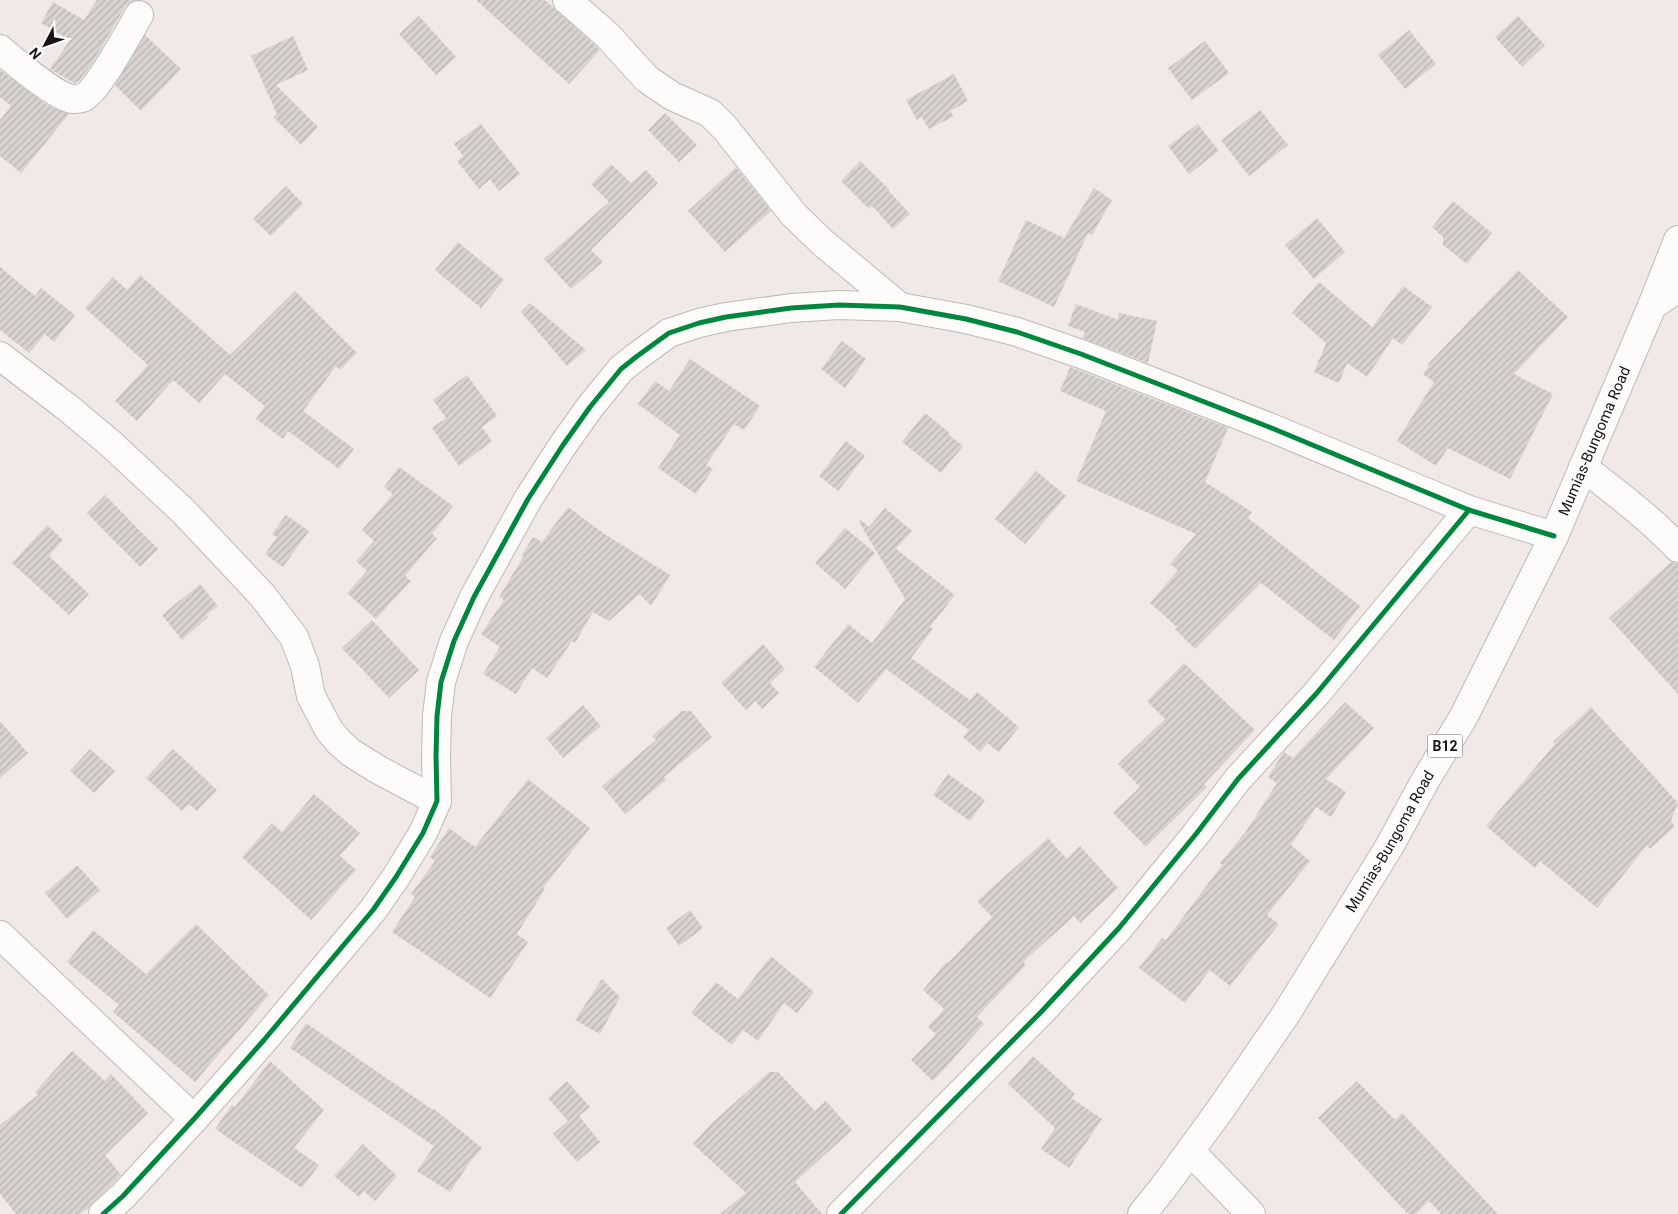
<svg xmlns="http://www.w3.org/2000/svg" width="1678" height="1214" viewBox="0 0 1678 1214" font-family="Roboto,sans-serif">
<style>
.building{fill:url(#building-hatch)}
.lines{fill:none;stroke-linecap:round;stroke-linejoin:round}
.minor-casing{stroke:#beb9b7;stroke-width:30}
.tertiary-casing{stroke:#beb9b7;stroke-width:30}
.trunk-casing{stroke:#beb9b7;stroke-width:30}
.minor{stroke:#fdfcfb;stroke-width:28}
.tertiary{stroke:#fdfcfb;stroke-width:28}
.trunk{stroke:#fdfcfb;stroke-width:28}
.cycleway-casing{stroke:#fff;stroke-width:8}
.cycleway{stroke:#00873e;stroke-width:5}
.labels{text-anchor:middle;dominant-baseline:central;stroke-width:4;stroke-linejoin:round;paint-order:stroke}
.shield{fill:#fff;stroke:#5e5a5a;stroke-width:1}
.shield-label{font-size:14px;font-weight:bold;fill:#191413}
.street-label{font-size:15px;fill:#191413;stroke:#fff}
</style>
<defs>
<pattern id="building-hatch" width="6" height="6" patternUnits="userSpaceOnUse" patternTransform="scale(1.25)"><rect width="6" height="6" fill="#d8d2d1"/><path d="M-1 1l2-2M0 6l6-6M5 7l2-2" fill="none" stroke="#b9b3b3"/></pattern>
</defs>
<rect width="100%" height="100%" fill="#f0e9e7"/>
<!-- building -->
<g class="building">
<path d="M97 0H136L131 2 125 7 92 64 79 81 74 83 50 69 70 40 41 23 53 2 84 20Z"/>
<path d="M476 0H545L600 50 569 84Z"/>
<path d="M419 16 456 57 436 75 399 34Z"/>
<path d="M1518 16 1545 45 1522 67 1495 37Z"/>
<path d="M1409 30 1436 64 1405 89 1378 55Z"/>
<path d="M145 35 181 69 141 111 115 85Z"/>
<path d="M293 36 308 70 276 85 318 127 301 145 273 117 277 114 251 56Z"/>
<path d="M1205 41 1229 73 1192 100 1168 68Z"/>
<path d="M0 70 47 105 69 114 21 173 0 156V120L11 106 0 97Z"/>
<path d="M954 74 968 101 950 111 954 116 929 129 922 117 917 120 906 100Z"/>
<path d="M1260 110 1288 145 1249 176 1221 140Z"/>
<path d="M665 113 697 145 679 162 648 130Z"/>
<path d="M481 124 520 174 499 191 490 179 479 189 457 161 463 156 454 144Z"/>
<path d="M1198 124 1219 151 1189 174 1168 146Z"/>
<path d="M860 161 889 189 888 190 910 214 893 229 872 206 869 209 841 181Z"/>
<path d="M611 164 631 183 646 170 658 183 591 250 603 262 571 289 544 259 609 202 591 184Z"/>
<path d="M736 167 771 211 725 252 688 211Z"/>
<path d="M286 186 303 204 271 236 253 219Z"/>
<path d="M1094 188 1112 200 1092 235 1088 233 1054 307 998 281 1026 220 1064 238Z"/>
<path d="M1453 201 1492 233 1467 264 1443 245V237L1432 227Z"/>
<path d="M1317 218 1345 252 1314 279 1285 245Z"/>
<path d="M458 242 504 280 481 308 435 270Z"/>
<path d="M0 267 35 296 41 288 75 315 54 342 45 334 29 353 0 330Z"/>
<path d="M1518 270 1568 317 1514 374 1553 394 1510 479 1448 448 1436 466 1397 441 1434 382 1423 374 1429 366 1428 364Z"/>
<path d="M140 275 230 355 295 291 357 353 340 370 336 366 303 411 354 449 339 469 288 431 283 439 256 419 265 406 225 374 199 403 173 380 137 421 115 401 148 365 85 308 113 277 127 290Z"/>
<path d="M1319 282 1372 327 1403 286 1432 307 1402 345 1393 338 1367 377 1347 363 1339 383 1314 372 1326 343 1292 313Z"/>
<path d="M530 303 586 350 567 366 521 312Z"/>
<path d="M1076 304 1118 320 1119 313 1157 321 1148 363 1082 338 1085 332 1068 326Z"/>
<path d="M842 341 866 359 845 388 821 369Z"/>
<path d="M690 359 760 406 744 430 734 424 706 465 713 469 696 494 658 468 680 435 638 404 655 381 669 391Z"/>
<path d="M1070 367 1228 428 1205 482 1252 512 1248 518 1360 606 1334 640 1261 583 1195 649 1175 629 1177 627 1150 603 1178 570 1170 564 1196 534 1076 481 1106 411 1060 391Z"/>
<path d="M467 375 497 416 482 427 492 441 459 466 432 428 446 418 433 400Z"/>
<path d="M925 413 950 433 948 434 963 446 941 473 902 442Z"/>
<path d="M846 441 865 456 838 491 819 476Z"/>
<path d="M399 467 453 506 432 534 437 538 405 576 411 581 376 619 347 593 367 571 356 561 374 541 362 530 393 494 384 487Z"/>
<path d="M1036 471 1066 496 1025 544 995 519Z"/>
<path d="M105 495 158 549 140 567 87 513Z"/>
<path d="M568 507 603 533 670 575 651 606 640 594 609 621 593 612 575 643 572 641 547 678 532 668 516 694 483 674 500 647 481 634 504 600 499 597 523 557 525 559 522 555 533 537 542 542Z"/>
<path d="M885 508 912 531 896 549 955 595 930 627 933 629 911 658 970 700 977 692 1019 727 999 752 987 743 980 752 963 737 969 730 886 669 858 703 814 667 848 624 872 643 905 599 859 522 861 520 869 527Z"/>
<path d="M286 515 309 531 283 567 265 554 277 537 272 534Z"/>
<path d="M47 525 63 540 49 556 89 594 69 615 12 563Z"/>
<path d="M845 528 875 553 845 589 815 563Z"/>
<path d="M1671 562 1678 563V694L1609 618Z"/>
<path d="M200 584 218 606 206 615 208 617 182 640 162 615Z"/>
<path d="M372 620 419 670 389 698 342 648Z"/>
<path d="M763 644 785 669 770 683 779 693 762 709 755 701 746 710 721 683Z"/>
<path d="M1184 663 1255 730 1204 784 1207 787 1146 847 1113 813 1140 787 1118 764 1165 719 1147 701Z"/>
<path d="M1345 702 1374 728 1326 779 1346 792 1331 817 1316 807 1291 845 1310 861 1267 915 1279 924 1230 986 1210 970 1185 1003 1139 968 1162 938 1166 940 1222 865 1220 863 1247 830 1277 783 1268 777 1283 753 1284 752 1293 758Z"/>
<path d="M583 705 601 726 563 758 546 738Z"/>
<path d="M1591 707 1678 803 1671 820 1674 827 1650 849 1647 845 1597 908 1540 861 1535 868 1486 826 1555 744 1553 742Z"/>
<path d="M682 711H691L712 737 664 777 666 780 625 814 602 786 656 740 652 736Z"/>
<path d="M0 721 28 753 0 778Z"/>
<path d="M90 749 115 771 94 793 70 771Z"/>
<path d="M173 749 217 790 197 811 189 804 182 811 146 778Z"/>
<path d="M948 774 985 800 970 821 933 795Z"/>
<path d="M528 779 590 828 543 888 545 889 517 934 528 942 490 998 392 932 415 897 411 894 435 861 430 857 449 828 475 847Z"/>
<path d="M314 794 360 833 340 856 356 870 311 920 242 857 272 823 282 832Z"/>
<path d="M1048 838 1067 859 1080 846 1118 888 1080 923 1074 916 1023 962 1026 965 977 1017 984 1024 952 1060H953L933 1081 911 1060 936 1034 928 1027 944 1009 923 990 946 962 948 963 992 917 977 901Z"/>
<path d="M77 865 100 890 67 919 45 893Z"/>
<path d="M690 910 703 928 679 946 666 928Z"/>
<path d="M196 924 269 995 195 1082 113 1012 119 1005 67 962 93 930 146 974Z"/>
<path d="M771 956 814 992 797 1013 784 1003 758 1041 743 1030 732 1045 691 1013 716 982 738 999Z"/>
<path d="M602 979 620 997 600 1034 575 1020Z"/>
<path d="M306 1023 433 1110 434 1109 482 1148 470 1162 450 1192 417 1171 434 1146 290 1048Z"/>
<path d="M72 1051 105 1081 111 1074 148 1113 105 1155 121 1175 90 1207 80 1214H16L0 1194V1125L38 1095 35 1092Z"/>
<path d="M1033 1056 1075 1094 1071 1098 1102 1119 1069 1168 1041 1149 1055 1128 1008 1084Z"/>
<path d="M270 1061 324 1110 294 1148 319 1165 302 1188 215 1129 232 1105 235 1107Z"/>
<path d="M769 1072H778L815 1111 826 1101 852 1130 795 1182 822 1214H720L746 1193 693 1144 713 1122Z"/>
<path d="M567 1081 590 1107 579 1116 600 1142 577 1162 553 1134 568 1121 548 1098Z"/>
<path d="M1357 1081 1395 1120 1402 1113 1498 1214H1441L1429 1201 1416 1214H1408L1318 1118Z"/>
<path d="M363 1144 397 1176 375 1201 364 1191 359 1197 334 1176Z"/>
</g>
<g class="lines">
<!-- minor casing -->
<g class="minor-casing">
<g id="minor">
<path d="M567 0 607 35 647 79 672 96 710 113 725 128 794 215 822 242 900 307"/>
<path d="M0 49C15 62 55 96 72 99 75 99 81 99 84 97 98 90 129 32 139 15"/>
<path d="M0 356 68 408 111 444 183 511 262 595 294 637 305 666 311 696 329 730 339 742 350 752 377 769 437 801"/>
<path d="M1583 467C1616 493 1649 517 1678 548"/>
<path d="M0 935 194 1119"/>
<path d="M1190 1151 1251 1214"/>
<path d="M103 1214 123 1196 194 1119 264 1040 373 910 396 877 423 833 437 801 436 756 437 716 441 682 454 641 474 597 528 499 563 445 590 407 621 369 636 357 669 333 699 323 726 317 791 308 839 305 900 307 966 319 1017 332 1081 354 1269 427 1469 510 1554 536"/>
<path d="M841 1214 1042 1011 1119 928 1196 834 1238 779 1316 694 1469 510"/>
</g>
</g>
<!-- tertiary casing -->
<g class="tertiary-casing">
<path id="tertiary" d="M1652 306 1678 288"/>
</g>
<!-- trunk casing -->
<g class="trunk-casing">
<g id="trunk">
<path id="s1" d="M1142 1214 1163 1188 1220 1110 1286 1014 1389 847 1425 781 1464 716 1554 536 1652 306 1678 240"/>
</g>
</g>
<!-- minor -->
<use href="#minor" class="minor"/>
<!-- tertiary -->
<use href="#tertiary" class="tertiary"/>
<!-- trunk -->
<use href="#trunk" class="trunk"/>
<!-- cycleway casing -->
<g class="cycleway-casing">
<g id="cycleway">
<path d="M103 1214 123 1196 194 1119 264 1040 373 910 396 877 423 833 437 801 436 756 437 716 441 682 454 641 474 597 528 499 563 445 590 407 621 369 636 357 669 333 699 323 726 317 791 308 839 305 900 307 966 319 1017 332 1081 354 1269 427 1469 510 1554 536"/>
<path d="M841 1214 1042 1011 1119 928 1196 834 1238 779 1316 694 1469 510"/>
</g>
</g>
<!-- cycleway -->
<use href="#cycleway" class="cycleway"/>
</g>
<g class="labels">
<!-- shield labels -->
<rect class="shield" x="1427.5" y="734.5" width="35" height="23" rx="4"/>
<g class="shield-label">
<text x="1445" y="746">B12</text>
</g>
<!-- street labels -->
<g class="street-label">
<text stroke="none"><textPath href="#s1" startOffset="898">Mumias-Bungoma Road</textPath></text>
<text stroke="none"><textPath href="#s1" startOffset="448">Mumias-Bungoma Road</textPath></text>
</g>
</g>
<!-- north arrow -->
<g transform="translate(45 45) rotate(229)" stroke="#ffffff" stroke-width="4" paint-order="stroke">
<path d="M0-4L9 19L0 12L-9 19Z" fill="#191413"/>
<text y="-8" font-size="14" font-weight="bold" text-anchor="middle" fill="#191413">N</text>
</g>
</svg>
